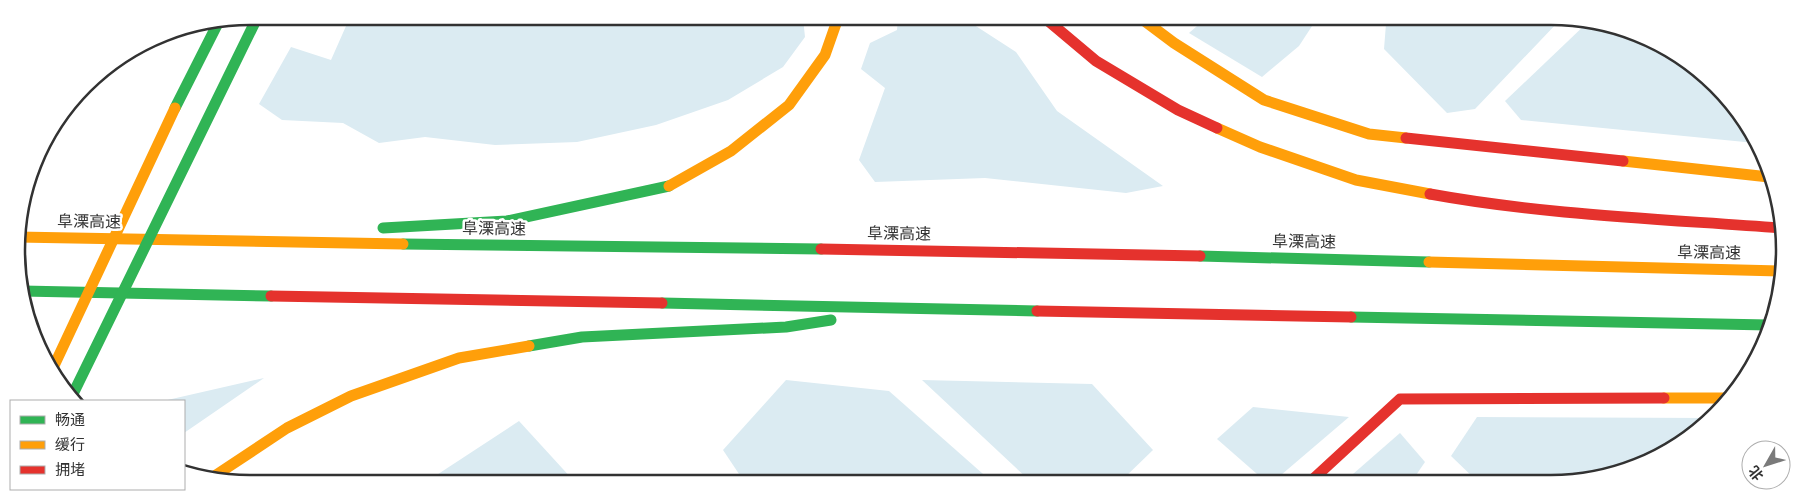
<svg xmlns="http://www.w3.org/2000/svg" width="1801" height="500" viewBox="0 0 1801 500" font-family="'Nunito Sans','Noto Sans SC',sans-serif">
<style>
.water{fill:#dbebf2}
.lines{fill:none;stroke-linecap:round;stroke-linejoin:round}
.fast{stroke:#30b455;stroke-width:11}
.slow{stroke:#ff9f0a;stroke-width:11}
.jam{stroke:#e5322d;stroke-width:11}
.fast-bridge{stroke:#30b455;stroke-width:11}
.slow-bridge{stroke:#ff9f0a;stroke-width:11}
.labels{text-anchor:middle;dominant-baseline:central;stroke-width:5;stroke-linejoin:round;paint-order:stroke}
.street-label{font-size:16px;fill:#323232;stroke:#fff}
.rim{fill:none;stroke:#323232;stroke-width:2.5}
</style>
<rect width="100%" height="100%" fill="#fff"/>
<!-- water -->
<g class="water">
<path d="M350 17 803 18 805 37 783 67 728 100 656 125 577 142 495 145 425 137 379 143 343 123 282 120 259 104 291 47 331 60Z"/>
<path d="M898 18 965 19 1016 52 1057 111 1163 186 1126 193 985 178 875 182 859 160 885 88 861 69 870 43 897 30Z"/>
<path d="M1205 19 1311 20 1314 23 1299 46 1262 77 1189 33Z"/>
<path d="M1384 20 1559 21 1475 109 1447 113 1384 49 1386 24Z"/>
<path d="M1589 21H1596L1681 55 1745 120 1755 143 1521 120 1505 101Z"/>
<path d="M264 378 184 433V401H163Z"/>
<path d="M786 380 889 391 991 481 743 480 723 450Z"/>
<path d="M922 380 1092 384 1153 450 1121 481H1030Z"/>
<path d="M1253 407 1349 417 1274 481H1265L1217 439Z"/>
<path d="M1477 417 1711 418 1705 426 1654 460 1581 482H1478L1451 456Z"/>
<path d="M519 421 573 480H429Z"/>
<path d="M1400 433 1425 462 1412 481H1345Z"/>
</g>
<g class="lines">
<!-- fast -->
<g class="fast">
<path d="M383 228 507 221 669 186"/>
<path d="M403 244 821 249"/>
<path d="M1200 256 1429 262"/>
<path d="M22 291 271 296"/>
<path d="M662 303 1037 311"/>
<path d="M1351 317 1769 325"/>
<path d="M529 346 582 337 786 327 831 320"/>
</g>
<!-- slow -->
<g class="slow">
<path d="M1142 19 1174 43 1264 100 1369 134 1406 138"/>
<path d="M1217 128 1260 147 1356 180 1430 194"/>
<path d="M1623 161 1769 177"/>
<path d="M669 186 731 151 789 105 825 55 838 18"/>
<path d="M17 237 403 244"/>
<path d="M1429 262 1780 271"/>
<path d="M1664 398H1728"/>
<path d="M210 479 287 428 351 396 459 358 529 346"/>
</g>
<!-- jam -->
<g class="jam">
<path d="M1046 19 1096 61 1178 110 1217 128"/>
<path d="M1406 138 1623 161"/>
<path d="M1430 194C1545 215 1663 219 1780 228"/>
<path d="M821 249 1200 256"/>
<path d="M271 296 662 303"/>
<path d="M1037 311 1351 317"/>
<path d="M1311 481 1400 399 1664 398"/>
</g>
<!-- fast-bridge -->
<g class="fast-bridge">
<path d="M175 108 218 23"/>
<path d="M71 398 258 16"/>
</g>
<!-- slow-bridge -->
<path class="slow-bridge" d="M53 368 175 108"/>
</g>
<g class="labels">
<!-- street labels -->
<g class="street-label">
<text transform="translate(89 222) rotate(1)">阜溧高速</text>
<text transform="translate(494 229) rotate(1)">阜溧高速</text>
<text transform="translate(899 234) rotate(1)">阜溧高速</text>
<text transform="translate(1304 242) rotate(1)">阜溧高速</text>
<text transform="translate(1709 253) rotate(1)">阜溧高速</text>
</g>
</g>
<!-- crop -->
<path d="M0 0H1801V500H0ZM250 25H1551A225 225 0 0 1 1776 250V250A225 225 0 0 1 1551 475H250A225 225 0 0 1 25 250V250A225 225 0 0 1 250 25Z" fill="#fff" fill-rule="evenodd"/>
<path class="rim" d="M250 25H1551A225 225 0 0 1 1776 250V250A225 225 0 0 1 1551 475H250A225 225 0 0 1 25 250V250A225 225 0 0 1 250 25Z"/>
<!-- legend -->
<rect x="10" y="400" width="175" height="90" fill="#ffffff" stroke="#adadad"/>
<rect x="20" y="416" width="25" height="8" fill="#30b455" stroke="#adadad"/>
<text x="55" y="425" font-size="15" fill="#323232">畅通</text>
<rect x="20" y="441" width="25" height="8" fill="#ff9f0a" stroke="#adadad"/>
<text x="55" y="450" font-size="15" fill="#323232">缓行</text>
<rect x="20" y="466" width="25" height="8" fill="#e5322d" stroke="#adadad"/>
<text x="55" y="475" font-size="15" fill="#323232">拥堵</text>
<!-- north arrow -->
<g transform="translate(1766 465) rotate(231)"><circle r="24" fill="#ffffff" stroke="#adadad"/>
<path d="M0-4L9 19L0 12L-9 19Z" fill="#7a7a7a"/>
<text y="-8" font-size="14" font-weight="bold" text-anchor="middle" fill="#323232">北</text>
</g>
</svg>
